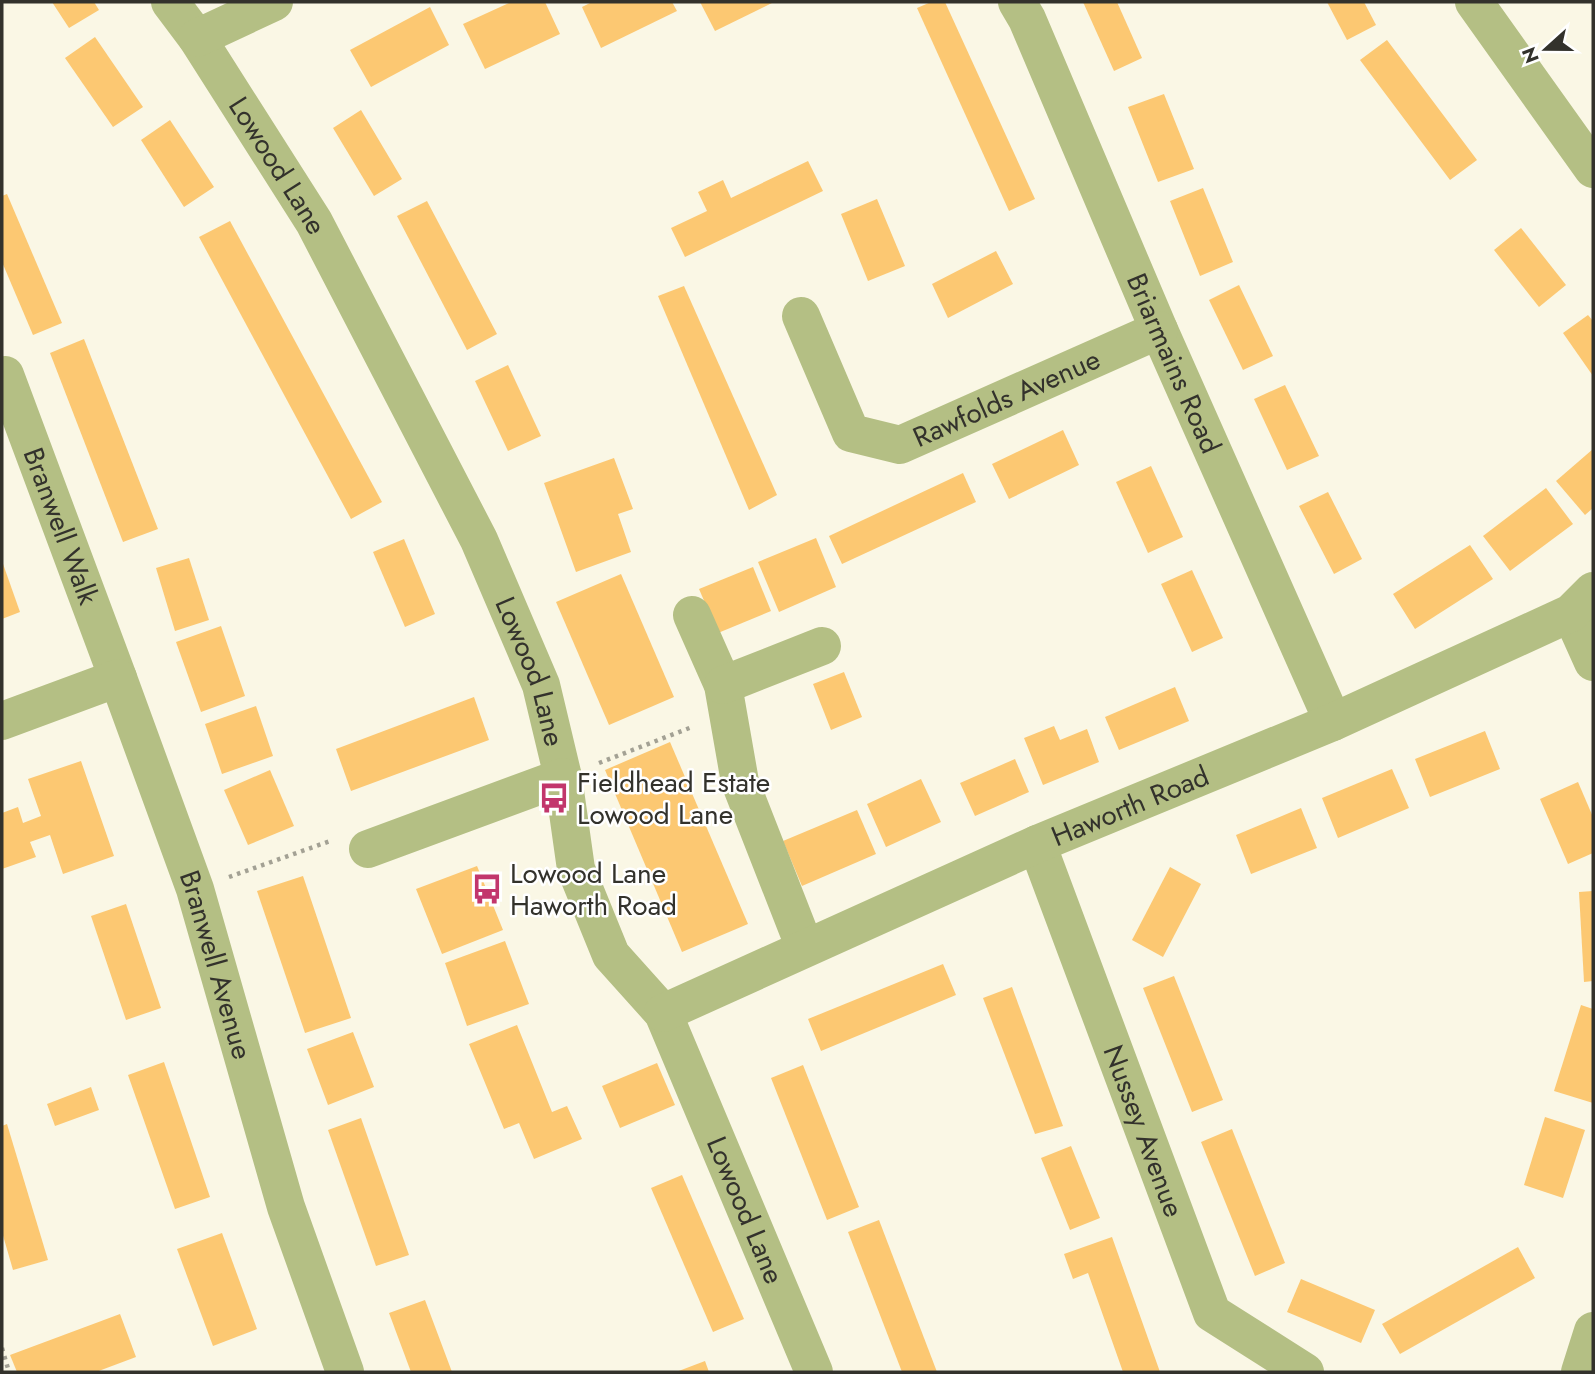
<svg xmlns="http://www.w3.org/2000/svg" width="1595" height="1374" viewBox="0 0 1595 1374" font-family="Jost,sans-serif">
<style>
.building{fill:#fcc872}
.lines{fill:none;stroke-linecap:round;stroke-linejoin:round}
.path{stroke:#a3a194;stroke-width:4.5;stroke-dasharray:3.5 5;stroke-linecap:butt}
.minor{stroke:#b4bf84;stroke-width:38}
.labels{text-anchor:middle;dominant-baseline:central;stroke-width:5;stroke-linejoin:round;paint-order:stroke}
.street-label{font-size:28px;fill:#33322c;stroke:#fff}
.poi-label{font-size:28px;fill:#33322c;stroke:#fff;text-anchor:start}
</style>
<rect width="100%" height="100%" fill="#faf7e5"/>
<!-- building -->
<g class="building">
<path d="M52 2H94L99 10 69 28Z"/>
<path d="M511 2H545L560 34 485 69 463 24Z"/>
<path d="M592 2H672L677 11 601 48 582 7Z"/>
<path d="M700 2H774L715 31Z"/>
<path d="M931 2H945L1035 199 1009 211 917 8Z"/>
<path d="M1083 2H1117L1142 58 1114 71Z"/>
<path d="M1327 2H1364L1376 25 1347 40Z"/>
<path d="M430 7 449 45 371 87 350 50Z"/>
<path d="M95 37 143 107 113 127 65 58Z"/>
<path d="M1387 40 1477 160 1450 180 1360 60Z"/>
<path d="M1164 94 1194 169 1158 182 1128 107Z"/>
<path d="M361 110 402 179 374 196 333 128Z"/>
<path d="M170 120 214 187 184 207 141 140Z"/>
<path d="M808 161 823 191 685 257 671 228 707 211 698 192 723 180 731 198Z"/>
<path d="M1203 188 1233 262 1200 276 1170 201Z"/>
<path d="M7 194 62 323 33 335 2 262V196Z"/>
<path d="M877 199 905 266 868 281 841 214Z"/>
<path d="M427 201 497 334 467 350 397 216Z"/>
<path d="M230 221 382 502 351 519 199 237Z"/>
<path d="M1521 228 1566 285 1539 307 1494 250Z"/>
<path d="M996 251 1013 284 948 318 932 284Z"/>
<path d="M1239 285 1273 356 1243 370 1209 300Z"/>
<path d="M684 286 777 495 749 510 658 296Z"/>
<path d="M1588 315 1593 321V376L1563 333Z"/>
<path d="M84 339 158 529 123 542 50 353Z"/>
<path d="M508 365 541 436 508 451 475 381Z"/>
<path d="M1285 385 1319 456 1287 470 1254 399Z"/>
<path d="M1063 430 1079 465 1009 499 992 464Z"/>
<path d="M1593 449V508L1585 515 1556 481Z"/>
<path d="M614 458 633 509 618 514 631 552 576 572 544 483Z"/>
<path d="M1151 466 1183 537 1148 553 1116 482Z"/>
<path d="M963 473 976 502 842 564 829 536Z"/>
<path d="M1546 488 1573 524 1510 571 1483 536Z"/>
<path d="M1328 492 1362 559 1334 574 1299 506Z"/>
<path d="M816 538 836 587 779 612 758 562Z"/>
<path d="M404 539 435 614 405 627 373 552Z"/>
<path d="M1470 545 1493 579 1415 629 1393 594Z"/>
<path d="M189 558 209 620 175 631 156 568Z"/>
<path d="M2 561 20 612 2 619Z"/>
<path d="M753 567 771 611 718 633 699 589Z"/>
<path d="M1192 570 1223 638 1192 652 1161 584Z"/>
<path d="M621 574 674 697 609 725 556 602Z"/>
<path d="M221 626 245 696 201 712 176 642Z"/>
<path d="M844 672 862 717 831 730 813 684Z"/>
<path d="M1175 687 1189 721 1119 750 1105 717Z"/>
<path d="M474 697 489 740 351 791 336 749Z"/>
<path d="M256 706 273 756 222 774 205 724Z"/>
<path d="M1054 726 1060 740 1087 729 1099 762 1043 785 1024 738Z"/>
<path d="M1485 731 1500 769 1430 797 1415 759Z"/>
<path d="M670 742 748 924 682 952 605 770Z"/>
<path d="M1015 759 1029 792 975 816 960 783Z"/>
<path d="M81 761 114 856 63 874 50 835 30 842 36 857 2 869V813L18 807 23 823 41 816 28 779Z"/>
<path d="M1392 769 1409 808 1338 838 1322 798Z"/>
<path d="M270 770 294 826 248 845 224 790Z"/>
<path d="M921 779 941 822 886 847 867 804Z"/>
<path d="M1578 782 1593 817V853L1568 864 1540 799Z"/>
<path d="M1301 808 1317 848 1251 874 1236 835Z"/>
<path d="M857 810 876 854 802 886 783 841Z"/>
<path d="M477 866 503 930 442 954 416 889Z"/>
<path d="M1170 867 1201 884 1163 957 1132 940Z"/>
<path d="M303 876 351 1018 305 1033 257 891Z"/>
<path d="M1593 891V981L1584 982 1579 892Z"/>
<path d="M126 904 161 1008 126 1020 91 916Z"/>
<path d="M505 941 529 1004 467 1026 445 963Z"/>
<path d="M943 964 956 995 821 1051 808 1019Z"/>
<path d="M1174 976 1223 1100 1192 1112 1143 988Z"/>
<path d="M1012 987 1063 1126 1035 1134 983 998Z"/>
<path d="M1581 1005 1593 1009V1103L1554 1091Z"/>
<path d="M517 1025 552 1112 567 1106 582 1139 534 1159 519 1123 504 1129 469 1044Z"/>
<path d="M353 1032 374 1087 328 1105 307 1049Z"/>
<path d="M164 1062 210 1197 175 1209 128 1075Z"/>
<path d="M657 1063 675 1105 620 1128 602 1086Z"/>
<path d="M803 1065 859 1207 827 1220 771 1078Z"/>
<path d="M91 1087 99 1110 55 1126 47 1104Z"/>
<path d="M1545 1117 1585 1130 1563 1198 1524 1185Z"/>
<path d="M361 1118 409 1255 376 1266 328 1130Z"/>
<path d="M7 1124 48 1260 13 1270 2 1232V1126Z"/>
<path d="M1232 1129 1285 1263 1255 1276 1201 1142Z"/>
<path d="M1071 1146 1100 1218 1070 1230 1041 1158Z"/>
<path d="M682 1175 744 1319 713 1332 651 1188Z"/>
<path d="M879 1220 937 1372H902L848 1232Z"/>
<path d="M222 1233 257 1329 213 1346 177 1249Z"/>
<path d="M1112 1237 1160 1372H1123L1088 1273 1073 1279 1064 1254Z"/>
<path d="M1518 1247 1535 1278 1400 1354 1382 1324Z"/>
<path d="M1301 1279 1375 1310 1361 1343 1287 1312Z"/>
<path d="M425 1300 452 1372H411L389 1313Z"/>
<path d="M120 1314 136 1357 96 1372H17L10 1355Z"/>
<path d="M705 1361 709 1372H676Z"/>
</g>
<g class="lines">
<!-- path -->
<g class="path">
<path d="M599 763 692 727"/>
<path d="M229 877 333 840"/>
<path d="M2 1348 9 1372"/>
</g>
<!-- minor -->
<g class="minor">
<path id="s1" d="M170 2 197 38 314 222 479 540 541 685 563 777 576 869 611 955 663 1013 814 1372"/>
<path id="s2" d="M1017 2 1027 19 1159 330 1333 722"/>
<path d="M1474 2 1593 169"/>
<path d="M197 38 274 2"/>
<path id="s3" d="M801 316 851 433 900 445 1159 330"/>
<path id="s4" d="M5 375 118 678"/>
<path d="M1571 613 1593 662"/>
<path d="M692 615 723 685 740 782 805 948"/>
<path d="M723 685 822 646"/>
<path id="s5" d="M2 721 118 678 195 889 286 1207 345 1372"/>
<path id="s6" d="M1037 844 1212 1313 1305 1372"/>
<path d="M368 849 563 777"/>
<path id="s7" d="M663 1013 1037 844 1333 722 1571 613 1593 591"/>
<path d="M1580 1372 1593 1331"/>
</g>
</g>
<!-- icons -->
<defs>
<g id="bus-bare" transform="scale(2.415)"><path d="M-5-6H5V4H4V6H2V4H-2V6H-4V4H-5ZM-3.5-4V0h7V-4ZM-3.5 1.2v1.5H-2V1.2ZM2 1.2v1.5H3.5V1.2Z" fill="#c2366c" stroke="#fff" stroke-width="2.5" paint-order="stroke"/></g>
</defs>
<g fill-rule="evenodd">
<use href="#bus-bare" x="554" y="798"/>
<use href="#bus-bare" x="487" y="889"/>
</g>
<g class="labels">
<!-- street labels -->
<g class="street-label">
<text stroke="none"><textPath href="#s1" startOffset="196">Lowood Lane</textPath></text>
<text stroke="none"><textPath href="#s2" startOffset="394">Briarmains Road</textPath></text>
<text stroke="none"><textPath href="#s3" startOffset="294">Rawfolds Avenue</textPath></text>
<text stroke="none"><textPath href="#s4" startOffset="161">Branwell Walk</textPath></text>
<text stroke="none"><textPath href="#s1" startOffset="763">Lowood Lane</textPath></text>
<text stroke="none"><textPath href="#s7" startOffset="511">Haworth Road</textPath></text>
<text stroke="none"><textPath href="#s5" startOffset="427">Branwell Avenue</textPath></text>
<text stroke="none"><textPath href="#s6" startOffset="306">Nussey Avenue</textPath></text>
<text stroke="none"><textPath href="#s1" startOffset="1351">Lowood Lane</textPath></text>
</g>
<!-- poi labels -->
<g class="poi-label">
<text x="577" y="782">Fieldhead Estate<tspan x="577" dy="32">Lowood Lane</tspan></text>
<text x="510" y="873">Lowood Lane<tspan x="510" dy="32">Haworth Road</tspan></text>
</g>
</g>
<!-- border -->
<rect width="1595" height="1374" fill="none" stroke="#33322c" stroke-width="7"/>
<!-- north arrow -->
<g transform="translate(1546 49) rotate(249)" stroke="#ffffff" stroke-width="5" paint-order="stroke">
<path d="M0-5L12 26L0 18L-12 26Z" fill="#33322c"/>
<text y="-10" font-size="19" font-weight="bold" text-anchor="middle" fill="#33322c">N</text>
</g>
</svg>
